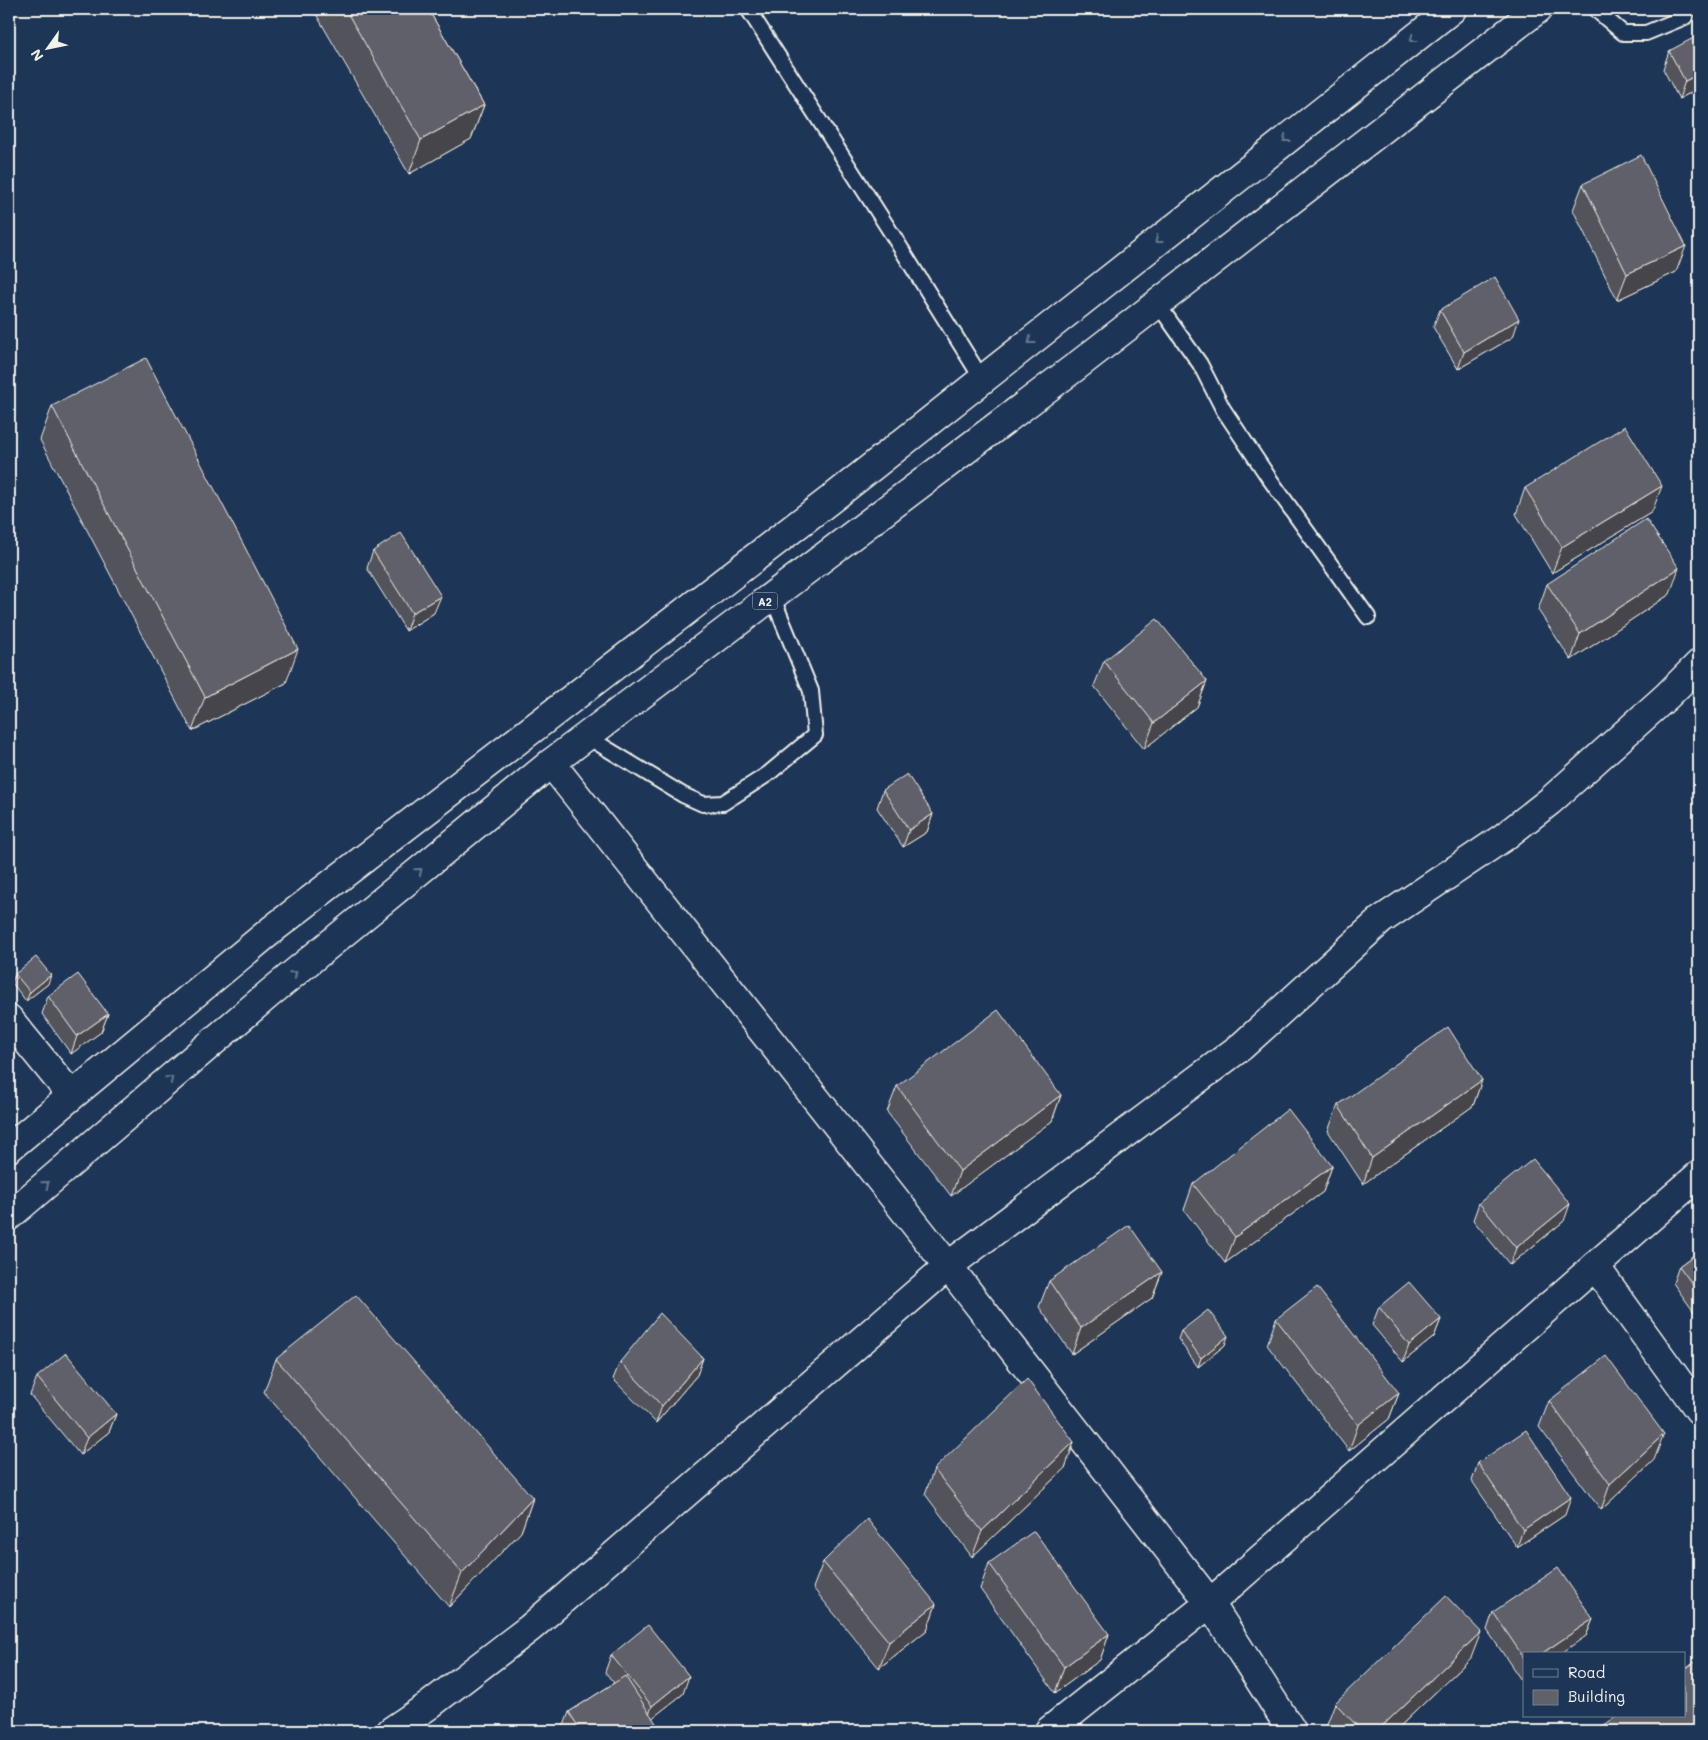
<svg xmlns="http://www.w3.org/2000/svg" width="1708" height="1740" viewBox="0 0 1708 1740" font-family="Mali,sans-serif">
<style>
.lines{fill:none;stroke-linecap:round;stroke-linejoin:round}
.service-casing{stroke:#f4f1e8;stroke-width:18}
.minor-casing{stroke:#f4f1e8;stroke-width:31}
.trunk-casing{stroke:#f4f1e8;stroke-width:31}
.service{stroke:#1d3557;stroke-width:14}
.minor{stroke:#1d3557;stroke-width:28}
.trunk{stroke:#1d3557;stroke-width:28}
.wall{fill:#53535c;stroke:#f4f1e8}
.shaded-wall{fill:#44444b;stroke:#f4f1e8}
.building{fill:#61616b;stroke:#f4f1e8}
.oneway{stroke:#68778a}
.labels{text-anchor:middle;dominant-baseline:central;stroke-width:5;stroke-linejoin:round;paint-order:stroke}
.shield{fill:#1d3557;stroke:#b4b9bc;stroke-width:1}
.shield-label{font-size:11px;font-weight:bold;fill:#f4f1e8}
</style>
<rect width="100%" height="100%" fill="#1d3557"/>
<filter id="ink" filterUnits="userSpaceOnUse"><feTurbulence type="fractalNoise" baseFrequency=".02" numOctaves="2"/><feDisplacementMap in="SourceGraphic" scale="10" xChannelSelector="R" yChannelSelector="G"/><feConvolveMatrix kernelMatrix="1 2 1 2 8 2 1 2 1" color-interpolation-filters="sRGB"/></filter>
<g filter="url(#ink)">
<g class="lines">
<!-- service casing -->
<g class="service-casing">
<g id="service">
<path d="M748 9 892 234 982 379"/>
<path d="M1595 9 1623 33H1646L1685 17 1689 9"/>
<path d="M1157 303 1200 364 1223 409 1269 478 1368 617"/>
<path d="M586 736 683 795 703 804 723 803 768 774 815 735 811 691 772 596"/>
</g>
</g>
<!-- minor casing -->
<g class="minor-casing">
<g id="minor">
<path d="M551 763 948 1266 1210 1603 1292 1731"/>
<path d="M9 1019 71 1095"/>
<path d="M1595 1266 1699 1410"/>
<path d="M391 1731 428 1706 530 1628 948 1266 1242 1046 1381 920 1504 837 1550 801 1667 696 1699 664"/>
<path d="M1049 1731 1210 1603 1699 1175"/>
</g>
</g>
<!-- trunk casing -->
<g class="trunk-casing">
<g id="trunk">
<path d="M9 1148 274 928 835 496 1452 9"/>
<path d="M9 1216 270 993 551 763 1078 365 1538 9"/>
</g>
</g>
<!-- service -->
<use href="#service" class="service"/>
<!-- minor -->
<use href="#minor" class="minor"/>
<!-- trunk -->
<use href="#trunk" class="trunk"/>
</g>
<!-- wall -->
<g class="wall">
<path d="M313 9H428L484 105 471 139 409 174Z"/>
<path d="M1669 51 1699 88 1679 99 1663 69Z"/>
<path d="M1583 184 1676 272 1617 300 1573 210Z"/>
<path d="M1440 310 1513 337 1458 369 1433 327Z"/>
<path d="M52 406 286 683 192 731 40 440Z"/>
<path d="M1525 488 1652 512 1552 573 1516 514Z"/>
<path d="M373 551 434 613 406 631 367 568Z"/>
<path d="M1547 584 1670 594 1571 660 1538 610Z"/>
<path d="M1104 661 1207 681 1197 707 1144 749 1094 686Z"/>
<path d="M883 790 933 814 927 832 903 847 877 808Z"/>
<path d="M15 974 48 984 26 1001 12 983Z"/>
<path d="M48 996 108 1014 101 1032 71 1054 42 1014Z"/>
<path d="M1482 1080 1473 1106 1363 1184 1328 1131 1338 1105Z"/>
<path d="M897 1086 1061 1095 1052 1121 951 1196 887 1112Z"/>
<path d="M1332 1166 1323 1192 1225 1263 1184 1210 1193 1184Z"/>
<path d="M1479 1203 1564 1221 1510 1265 1473 1220Z"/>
<path d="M1699 1251V1319L1673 1283 1679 1266Z"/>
<path d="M1162 1272 1152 1298 1072 1354 1039 1307 1049 1281Z"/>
<path d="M1379 1307 1441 1319 1434 1337 1403 1362 1372 1325Z"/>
<path d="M1276 1319 1399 1393 1389 1419 1349 1451 1267 1345Z"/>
<path d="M1181 1331 1225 1345 1198 1367 1178 1339Z"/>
<path d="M703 1358 697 1375 656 1423 613 1379 620 1362Z"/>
<path d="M276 1359 533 1498 521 1532 449 1607 264 1392Z"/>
<path d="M37 1377 116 1414 109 1432 80 1455 30 1395Z"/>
<path d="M1549 1401 1654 1460 1601 1510 1539 1427Z"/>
<path d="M1074 1442 1065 1468 972 1557 925 1494 934 1469Z"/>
<path d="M1478 1463 1565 1515 1517 1547 1472 1481Z"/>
<path d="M823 1562 936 1604 927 1630 879 1668 813 1588Z"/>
<path d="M989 1563 1109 1634 1100 1660 1055 1693 980 1589Z"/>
<path d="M1493 1612 1593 1619 1586 1636 1524 1654V1678L1521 1680 1487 1630Z"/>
<path d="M611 1655 683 1694 652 1718 661 1731H562L569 1712 614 1683 605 1672Z"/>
<path d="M1471 1658 1395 1731H1328L1325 1729 1335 1703Z"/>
</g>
<!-- shaded-wall -->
<g class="shaded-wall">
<path d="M1699 74V88L1679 99 1685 81Z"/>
<path d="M484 105 471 139 409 174 421 140Z"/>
<path d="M1686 246 1676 272 1617 300 1627 274Z"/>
<path d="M1519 319 1513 337 1458 369 1464 352Z"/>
<path d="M1662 486 1652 512 1552 573 1562 547Z"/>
<path d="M1679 568 1670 594 1571 660 1580 634Z"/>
<path d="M441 596 434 613 406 631 412 613Z"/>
<path d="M298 649 286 683 192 731 205 697Z"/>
<path d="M1207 681 1197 707 1144 749 1154 723Z"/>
<path d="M933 814 927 832 903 847 909 830Z"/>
<path d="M51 975 48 984 26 1001 30 992Z"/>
<path d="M108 1014 101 1032 71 1054 77 1036Z"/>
<path d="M1482 1080 1473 1106 1363 1184 1372 1158Z"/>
<path d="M1061 1095 1052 1121 951 1196 960 1171Z"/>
<path d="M1332 1166 1323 1192 1225 1263 1235 1237Z"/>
<path d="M1570 1204 1564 1221 1510 1265 1516 1248Z"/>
<path d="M1162 1272 1152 1298 1072 1354 1081 1328Z"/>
<path d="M1441 1319 1434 1337 1403 1362 1409 1345Z"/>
<path d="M1228 1336 1225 1345 1198 1367 1201 1358Z"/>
<path d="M703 1358 697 1375 656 1423 662 1406Z"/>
<path d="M1399 1393 1389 1419 1349 1451 1358 1425Z"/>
<path d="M116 1414 109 1432 80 1455 87 1438Z"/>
<path d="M1664 1434 1654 1460 1601 1510 1610 1484Z"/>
<path d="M1074 1442 1065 1468 972 1557 982 1531Z"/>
<path d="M1571 1497 1565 1515 1517 1547 1523 1530Z"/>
<path d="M533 1498 521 1532 449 1607 462 1573Z"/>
<path d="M936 1604 927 1630 879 1668 889 1642Z"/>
<path d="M1593 1619 1586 1636 1560 1654H1541Z"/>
<path d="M1481 1632 1471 1658 1395 1731H1377Z"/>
<path d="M1109 1634 1100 1660 1055 1693 1064 1667Z"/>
<path d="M1524 1671V1678L1521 1680Z"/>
<path d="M689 1676 683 1694 646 1723 652 1706Z"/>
</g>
<!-- building -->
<g class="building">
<path d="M345 9H428L484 105 421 140Z"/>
<path d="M1699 35V74L1685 81 1669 51Z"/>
<path d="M1641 155 1686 246 1627 274 1583 184Z"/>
<path d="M1495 277 1519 319 1464 352 1440 310Z"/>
<path d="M146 358 298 649 205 697 52 406Z"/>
<path d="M1625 426 1662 486 1562 547 1525 488Z"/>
<path d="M1646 519 1679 568 1580 634 1547 584Z"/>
<path d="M401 533 441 596 412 613 373 551Z"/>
<path d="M1157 619 1207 681 1154 723 1104 661Z"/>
<path d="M907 774 933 814 909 830 883 790Z"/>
<path d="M36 957 51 975 30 992 15 974Z"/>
<path d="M78 974 108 1014 77 1036 48 996Z"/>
<path d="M998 1010 1061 1095 960 1171 897 1086Z"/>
<path d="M1448 1027 1482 1080 1372 1158 1338 1105Z"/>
<path d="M1288 1109 1332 1166 1235 1237 1193 1184Z"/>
<path d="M1533 1159 1570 1204 1516 1248 1479 1203Z"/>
<path d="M1129 1225 1162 1272 1081 1328 1049 1281Z"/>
<path d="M1699 1251V1293L1679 1266Z"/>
<path d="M1409 1282 1441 1319 1409 1345 1379 1307Z"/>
<path d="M1317 1287 1399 1393 1358 1425 1276 1319Z"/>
<path d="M356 1295 533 1498 462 1573 276 1359Z"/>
<path d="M1208 1310 1228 1336 1201 1358 1181 1331Z"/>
<path d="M660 1313 703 1358 662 1406 620 1362Z"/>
<path d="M66 1353 116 1414 87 1438 37 1377Z"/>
<path d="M1606 1356 1664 1434 1610 1484 1549 1401Z"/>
<path d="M1027 1379 1074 1442 982 1531 934 1469Z"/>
<path d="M1526 1430 1571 1497 1523 1530 1478 1463Z"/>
<path d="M867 1519 936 1604 889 1642 823 1562Z"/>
<path d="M1034 1531 1109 1634 1064 1667 989 1563Z"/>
<path d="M1558 1568 1593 1619 1541 1654H1524V1658L1493 1612Z"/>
<path d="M1446 1596 1481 1632 1377 1731H1362L1335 1703Z"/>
<path d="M648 1625 689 1676 652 1706 611 1655Z"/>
<path d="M1699 1659V1731H1602L1600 1728 1617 1716H1684V1670Z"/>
<path d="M625 1676 661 1731H581L569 1712Z"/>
</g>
<!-- one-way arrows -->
<defs><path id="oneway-chevron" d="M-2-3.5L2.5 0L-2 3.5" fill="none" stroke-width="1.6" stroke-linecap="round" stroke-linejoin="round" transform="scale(1.25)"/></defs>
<g class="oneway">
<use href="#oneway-chevron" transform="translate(1413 39) rotate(142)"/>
<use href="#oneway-chevron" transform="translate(1286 139) rotate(142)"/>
<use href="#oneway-chevron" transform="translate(1158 240) rotate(142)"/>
<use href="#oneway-chevron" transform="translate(1031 341) rotate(142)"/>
<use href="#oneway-chevron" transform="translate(419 871) rotate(-39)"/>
<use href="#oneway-chevron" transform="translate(294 974) rotate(-39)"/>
<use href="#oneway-chevron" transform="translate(170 1079) rotate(-40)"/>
<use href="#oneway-chevron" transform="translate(46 1184) rotate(-40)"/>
</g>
</g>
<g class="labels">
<!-- shield labels -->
<rect class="shield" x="752.5" y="592.5" width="25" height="17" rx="4"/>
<g class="shield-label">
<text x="765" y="601">A2</text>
</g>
</g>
<!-- margin -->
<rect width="1708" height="1740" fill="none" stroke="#1d3557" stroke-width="30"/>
<rect x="15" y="15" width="1678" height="1710" fill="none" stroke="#f4f1e8" stroke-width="2" filter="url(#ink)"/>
<!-- legend -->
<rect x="1523" y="1652" width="162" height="65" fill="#1d3557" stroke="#738091"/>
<rect x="1533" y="1669" width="25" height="8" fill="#1d3557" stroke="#738091"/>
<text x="1568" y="1678" font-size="15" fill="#f4f1e8">Road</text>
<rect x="1533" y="1690" width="25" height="15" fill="#61616b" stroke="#738091"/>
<text x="1568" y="1702" font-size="15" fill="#f4f1e8">Building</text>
<!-- north arrow -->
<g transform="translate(48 48) rotate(237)" stroke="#1d3557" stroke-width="4" paint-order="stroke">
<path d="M0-4L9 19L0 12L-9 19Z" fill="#f4f1e8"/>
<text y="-8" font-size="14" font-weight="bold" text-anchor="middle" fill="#f4f1e8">N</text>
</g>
</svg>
